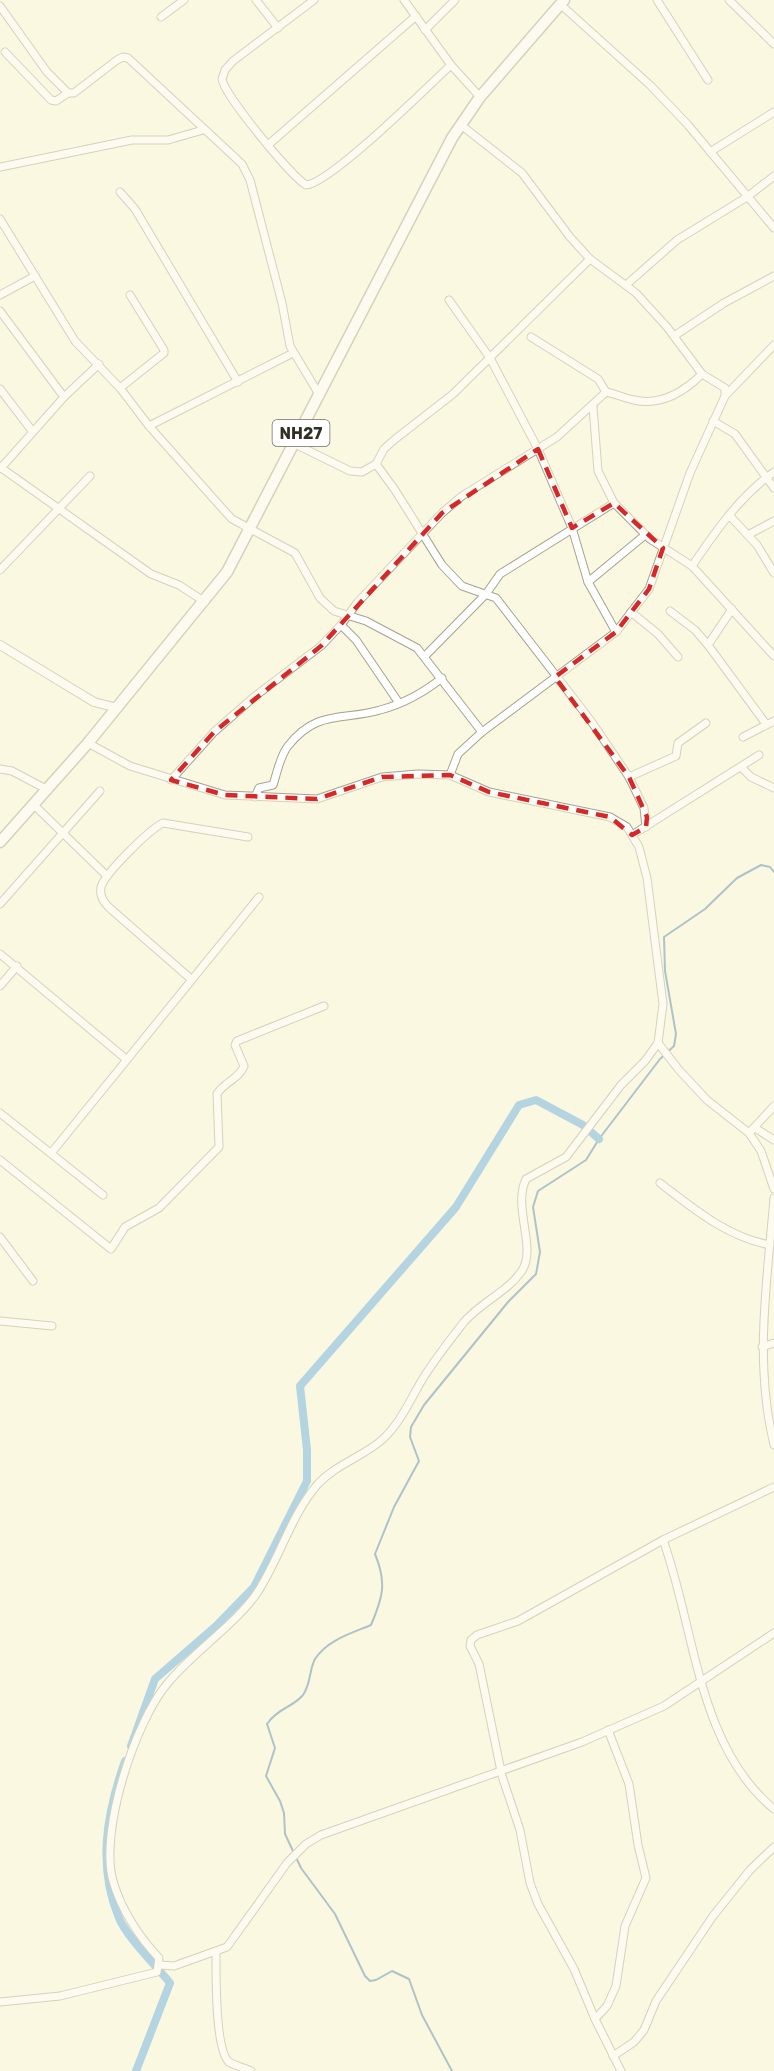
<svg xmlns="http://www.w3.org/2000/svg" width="774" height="2071" viewBox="0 0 774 2071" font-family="Rubik,sans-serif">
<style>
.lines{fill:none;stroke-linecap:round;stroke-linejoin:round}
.stream{stroke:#5084aa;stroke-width:2}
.canal{stroke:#5da8e2;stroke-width:8}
.minor-casing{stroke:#a6a38e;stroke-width:9}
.tertiary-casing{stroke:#a6a38e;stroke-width:10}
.trunk-casing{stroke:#a6a38e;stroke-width:13}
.minor{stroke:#fff;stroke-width:7}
.tertiary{stroke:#fff;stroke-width:8}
.trunk{stroke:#fff;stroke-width:10}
.marked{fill:none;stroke:#d62828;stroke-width:4.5;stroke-dasharray:12 8;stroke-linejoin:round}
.labels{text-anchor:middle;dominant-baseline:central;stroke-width:5;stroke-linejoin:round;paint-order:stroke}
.shield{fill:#fff;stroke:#6f6e68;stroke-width:1.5}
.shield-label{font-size:16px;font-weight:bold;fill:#313027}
</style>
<rect width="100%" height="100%" fill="#fbf8e1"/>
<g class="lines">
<!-- stream -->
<path class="stream" d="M452 2071 422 2015 409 1979 392 1971 376 1980 370 1981 365 1976 335 1914 301 1868 285 1834 284 1813 280 1801 266 1776 275 1748 267 1724C277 1709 293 1707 303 1695 311 1684 309 1670 315 1659 327 1640 352 1633 371 1625 383 1597 387 1583 375 1554L394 1507 419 1461 410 1437 411 1427 424 1405 508 1302 536 1274 540 1252 533 1207 538 1191 586 1160 599 1139 660 1059 674 1046 676 1034 665 971 664 937 705 909 737 878 761 865 770 867 774 872"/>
<!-- canal -->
<g class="canal">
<path d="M131 1746 155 1679 216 1626 254 1587 307 1481V1450L300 1386 456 1207 519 1105 536 1100 583 1125 599 1139"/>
<path d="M125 1761C107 1812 97 1866 119 1918 126 1936 157 1967 170 1983L136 2071"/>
</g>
<!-- minor casing -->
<g class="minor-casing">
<g id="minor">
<path d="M256 0 278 28"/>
<path d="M314 0 233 61 225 70 222 79C224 95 291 176 306 185 330 184 428 86 451 65"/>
<path d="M404 0 451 65 480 97"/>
<path d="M657 0 708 80"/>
<path d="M729 0 774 44"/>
<path d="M560 4 650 85 688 125 774 228"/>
<path d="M0 6 47 72 68 93"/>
<path d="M161 17 184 0"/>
<path d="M425 30 455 0"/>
<path d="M5 52 51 100 56 101 68 93H74L117 60 123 57 128 58 242 164 250 180 282 303 290 346 320 396"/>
<path d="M268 145 416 16"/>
<path d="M710 152 774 112"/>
<path d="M0 167 132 140H168L203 130"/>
<path d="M120 192 135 209 238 382"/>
<path d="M0 219 75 341 120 388 149 426 221 507 232 519 295 553 320 598 334 611 366 621 417 648 482 732"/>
<path d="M626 285 677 240 747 197 774 176"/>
<path d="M0 295 35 276"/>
<path d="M449 300 490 358 538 449 572 528 588 582 616 632"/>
<path d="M0 311 64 397"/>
<path d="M674 336 724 303 774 276"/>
<path d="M531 337 598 379 606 392"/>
<path d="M120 388 164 353V350L130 295"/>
<path d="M0 389 33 432"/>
<path d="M606 392C616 394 624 398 634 400 661 406 683 393 702 374"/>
<path d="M725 396 774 345"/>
<path d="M593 407 598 471 614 503 650 539 692 566 774 656"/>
<path d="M713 421 735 434 774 488"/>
<path d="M149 426 293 353"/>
<path d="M295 444 350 471 362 472 376 464 384 449 394 440 453 394 590 259"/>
<path d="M376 464 395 490 442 565 462 586 496 598 591 721 629 777 644 808 646 827"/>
<path d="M0 467 151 574 179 585 205 602"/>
<path d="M1 468 64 397 99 364"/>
<path d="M729 515 757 545 774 573"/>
<path d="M748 535 774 521"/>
<path d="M692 566C715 532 740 496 774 472"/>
<path d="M0 570 90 476"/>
<path d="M588 582 645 535"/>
<path d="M670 611 695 630 708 645 766 724"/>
<path d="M631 612 658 634 678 657"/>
<path d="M341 625 356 640 399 703"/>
<path d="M708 645 732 609"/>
<path d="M425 656 486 594 500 574 614 503"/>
<path d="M743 737 774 721"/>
<path d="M741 767 751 777 774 788"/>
<path d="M0 769 12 771 48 790"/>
<path d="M450 775 458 754 482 732 616 632 649 589 690 473 725 396V388L702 374 667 327 636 293 590 259 570 237 522 173 461 125"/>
<path d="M629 777 676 756 678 743 706 723"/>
<path d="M171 780 214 732 254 697 321 646 341 625 357 603 442 513 462 496 557 437 606 392"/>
<path d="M255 797 259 788 273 785C277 773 280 756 288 746 317 709 343 721 380 710 403 704 423 693 442 678"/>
<path d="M34 805 107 876"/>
<path d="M632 835 759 755"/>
<path d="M0 904 100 791"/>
<path d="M0 954 126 1059"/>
<path d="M191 979 113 911C106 905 99 898 101 887 105 873 150 829 163 823L248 837"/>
<path d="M0 986 17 966"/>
<path d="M658 1043 679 1070 707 1100 749 1133 761 1151 774 1189"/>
<path d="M0 1113 103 1195"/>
<path d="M755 1128 774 1140"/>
<path d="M749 1133 774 1106"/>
<path d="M52 1152 259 897"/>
<path d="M0 1160 111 1249 125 1227 159 1208 219 1147 217 1094C224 1082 239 1079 244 1066L235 1045 237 1041 324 1006"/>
<path d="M660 1183C694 1209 727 1237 770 1245"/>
<path d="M774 1198C767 1282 754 1363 774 1445"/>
<path d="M0 1237 33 1281"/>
<path d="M0 1321 52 1326"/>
<path d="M762 1347 774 1343"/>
<path d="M663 1540C695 1627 697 1746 774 1809"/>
<path d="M216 1953C216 1973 215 2050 229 2062 235 2066 245 2068 251 2071"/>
<path d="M160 1965 174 1966 227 1947 287 1863 306 1844 321 1835 582 1742 664 1706 774 1633"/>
<path d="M0 2002 60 1996 157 1972 159 1958C139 1937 121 1909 113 1881 99 1832 135 1722 167 1684 192 1653 236 1624 257 1593 280 1558 290 1517 317 1485 336 1464 363 1457 383 1439 401 1422 410 1400 422 1380 434 1360 450 1340 464 1322 480 1303 507 1292 521 1272 538 1249 512 1208 526 1179L566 1157 621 1085 645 1061 658 1043 663 1004 647 878 639 847 627 827 610 817 489 792 450 775 418 774 382 777 317 799 225 795 130 766 88 743"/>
<path d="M595 2019 607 2006 616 1986 625 1926 646 1878 638 1845 629 1784 608 1730"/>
<path d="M613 2056 634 2042 644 2030 656 2001 713 1916 750 1870 774 1847"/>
<path d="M621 2071 595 2019 574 1969 538 1904 530 1883 520 1830 502 1776 479 1664 470 1646 471 1640 477 1635 518 1621 663 1540 774 1487"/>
</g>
</g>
<!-- tertiary casing -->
<g class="tertiary-casing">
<path id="tertiary" d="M0 645 94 702 117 708"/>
</g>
<!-- trunk casing -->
<g class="trunk-casing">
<path id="trunk" d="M0 842 88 743 227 572 452 138 480 97 564 0"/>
</g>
<!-- minor -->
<use href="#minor" class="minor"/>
<!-- tertiary -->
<use href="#tertiary" class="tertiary"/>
<!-- trunk -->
<use href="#trunk" class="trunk"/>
</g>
<!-- marked area -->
<path d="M0 0H774V2071H0ZM538 449 572 528 614 503 663 548 649 589 616 632 555 677 629 777 647 817 646 827 632 835 610 817 489 792 450 775 382 777 317 799 225 795 171 780 214 732 321 646 442 513Z" fill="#fbf8e1" fill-opacity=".55" fill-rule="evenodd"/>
<path class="marked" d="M538 449 572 528 614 503 663 548 649 589 616 632 555 677 629 777 647 817 646 827 632 835 610 817 489 792 450 775 382 777 317 799 225 795 171 780 214 732 321 646 442 513Z"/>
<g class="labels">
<!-- shield labels -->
<rect class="shield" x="272.5" y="420" width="57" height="26" rx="4.5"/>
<g class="shield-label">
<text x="301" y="433">NH27</text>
</g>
</g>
</svg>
